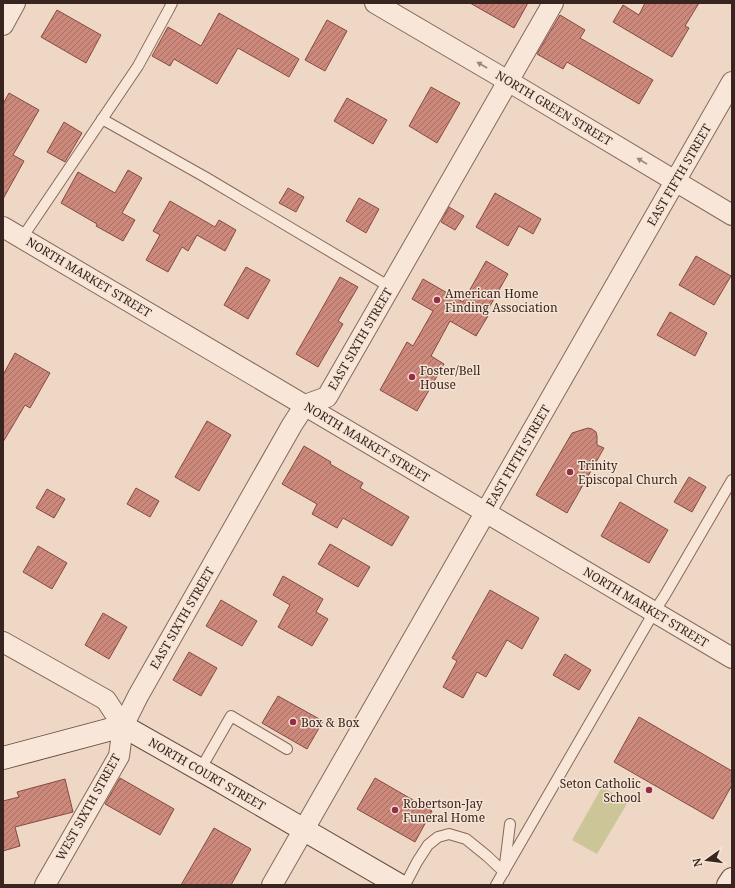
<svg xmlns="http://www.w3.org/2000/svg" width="735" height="888" viewBox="0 0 735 888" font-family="'Noto Serif',serif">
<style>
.park{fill:#ccc598}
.building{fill:url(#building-hatch);stroke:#874b41}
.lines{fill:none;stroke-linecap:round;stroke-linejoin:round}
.service-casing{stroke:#88685b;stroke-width:12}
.minor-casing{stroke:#88685b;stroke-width:22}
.secondary-casing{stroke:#6a493e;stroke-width:24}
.service{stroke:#f8e6d8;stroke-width:10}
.minor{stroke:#f8e6d8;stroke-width:20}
.secondary{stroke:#f8e6d8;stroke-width:22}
.oneway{fill:#98867c}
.poi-dot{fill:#972c47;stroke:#f5e3d4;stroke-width:1.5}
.labels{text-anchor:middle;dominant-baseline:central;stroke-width:3;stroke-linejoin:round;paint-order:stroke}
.street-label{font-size:12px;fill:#39251f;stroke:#f5e3d4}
.poi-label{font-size:12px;fill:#39251f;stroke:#f5e3d4;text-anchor:start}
</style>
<defs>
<pattern id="building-hatch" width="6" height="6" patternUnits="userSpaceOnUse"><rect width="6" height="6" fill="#cb887b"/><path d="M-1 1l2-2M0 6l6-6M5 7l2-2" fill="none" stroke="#a66f64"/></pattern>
</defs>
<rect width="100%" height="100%" fill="#eed7c4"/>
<!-- park -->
<path class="park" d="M602 787 628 802 597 854 572 840Z"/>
<!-- building -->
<g class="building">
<path d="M470 3H528L514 28Z"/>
<path d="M645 3H699L685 26 689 28 672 57 613 22 623 5 639 15Z"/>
<path d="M57 10 101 35 86 63 41 37Z"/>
<path d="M219 13 299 59 289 77 238 48 217 84 174 59 170 66 152 56 168 27 201 46Z"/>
<path d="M560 15 585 30 580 38 653 80 639 104 567 62 563 69 537 54Z"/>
<path d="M327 20 347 31 325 71 305 60Z"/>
<path d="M431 87 460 103 437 143 409 126Z"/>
<path d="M9 93 39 110 13 155 24 161 3 199V104Z"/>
<path d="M347 98 387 120 373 144 334 121Z"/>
<path d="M64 122 82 133 65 162 47 152Z"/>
<path d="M128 170 142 178 122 213 135 220 123 241 96 226 97 224 61 203 78 172 115 193Z"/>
<path d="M288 188 304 197 296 212 279 203Z"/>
<path d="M495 193 541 219 533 234 519 226 508 246 476 227Z"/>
<path d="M359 198 379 209 366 233 346 221Z"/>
<path d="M170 201 215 227 219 220 236 230 225 251 197 235 188 251 182 247 168 272 146 260 160 235 153 231Z"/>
<path d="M449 207 464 216 455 230 441 222Z"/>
<path d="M696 256 731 276 714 305 679 285Z"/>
<path d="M486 261 508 274 485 315 488 316 476 336 450 321 431 356 444 364 417 411 380 390 407 342 413 346 433 311 412 299 423 279 463 302Z"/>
<path d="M246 267 270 280 248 319 224 305Z"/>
<path d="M340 277 358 287 338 321 343 324 318 367 296 354Z"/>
<path d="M670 312 707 333 695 356 657 335Z"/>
<path d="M15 353 50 373 30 408 25 405 3 442V375Z"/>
<path d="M207 421 231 435 199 491 175 477Z"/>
<path d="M588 428 592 429 596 432 597 436V445L604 448 567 513 536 495 572 433Z"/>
<path d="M304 446 331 462 330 464 363 483 360 488 409 517 392 546 343 518 337 528 312 514 317 504 282 484Z"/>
<path d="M689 477 706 487 692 512 674 502Z"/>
<path d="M136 488 159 501 150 517 127 504Z"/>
<path d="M47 489 65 499 54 518 36 508Z"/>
<path d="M620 502 668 530 649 563 601 536Z"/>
<path d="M330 544 370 567 358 587 318 564Z"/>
<path d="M38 546 67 563 52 589 23 572Z"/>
<path d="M283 576 323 599 316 612 328 619 312 646 278 627 290 605 273 595Z"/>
<path d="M490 590 539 618 522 649 507 640 486 677 477 672 463 698 443 687 457 661 452 658Z"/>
<path d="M221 600 257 621 242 646 206 626Z"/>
<path d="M103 613 127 627 109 659 85 645Z"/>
<path d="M189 652 217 668 201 696 173 680Z"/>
<path d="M565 654 591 670 579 690 553 675Z"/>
<path d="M278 696 323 721 307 749 262 723Z"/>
<path d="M639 717 732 771V785L713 819 614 762Z"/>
<path d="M120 778 174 809 160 835 105 804Z"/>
<path d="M375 778 432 811 415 842 357 809Z"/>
<path d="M65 779 73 812 15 827 20 846 3 851V801L19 797 17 792Z"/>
<path d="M214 828 251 849 231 885H181Z"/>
</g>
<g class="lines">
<!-- service casing -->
<g class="service-casing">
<g id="service">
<path d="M102 119 205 177 390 287"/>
<path d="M22 238 138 66 169 9 172 3"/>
<path d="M200 770 231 716 287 749"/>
<path d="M405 885 417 862 428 845 438 837 449 834 466 839 487 856 504 872 510 824"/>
<path d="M496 885 654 612 665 595 732 480"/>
</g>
</g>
<!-- minor casing -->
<g class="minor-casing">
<g id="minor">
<path d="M375 3 508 81 732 215"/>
<path d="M3 25 15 3"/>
<path d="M3 227 732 658"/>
<path d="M3 642 106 700 123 726"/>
<path d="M45 885 119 756 123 726 138 696 292 425 305 405 327 397 553 3"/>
<path d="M272 885 732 82"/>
</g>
</g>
<!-- secondary casing -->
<g class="secondary-casing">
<g id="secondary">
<path d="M3 758 123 726 220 781 399 885"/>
<path d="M728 885 732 879"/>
</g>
</g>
<!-- service -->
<use href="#service" class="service"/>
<!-- minor -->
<use href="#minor" class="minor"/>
<!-- secondary -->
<use href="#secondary" class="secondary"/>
</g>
<!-- one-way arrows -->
<defs><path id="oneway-solid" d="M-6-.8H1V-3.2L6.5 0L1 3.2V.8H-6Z"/></defs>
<g class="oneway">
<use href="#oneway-solid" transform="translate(482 65) rotate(-150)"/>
<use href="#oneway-solid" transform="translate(642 161) rotate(-149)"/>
</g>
<!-- markers -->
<g class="poi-dot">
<circle cx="437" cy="300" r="4"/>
<circle cx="412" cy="377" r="4"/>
<circle cx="570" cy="472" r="4"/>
<circle cx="293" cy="722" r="4"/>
<circle cx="649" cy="790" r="4"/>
<circle cx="395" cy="810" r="4"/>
</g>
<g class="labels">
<!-- street labels -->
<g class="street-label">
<text transform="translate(554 108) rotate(31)">NORTH GREEN STREET</text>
<text transform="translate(679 175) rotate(-60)">EAST FIFTH STREET</text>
<text transform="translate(89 277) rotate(31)">NORTH MARKET STREET</text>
<text transform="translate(360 339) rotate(-60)">EAST SIXTH STREET</text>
<text transform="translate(367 442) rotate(31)">NORTH MARKET STREET</text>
<text transform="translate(518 456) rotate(-60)">EAST FIFTH STREET</text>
<text transform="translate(646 607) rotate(31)">NORTH MARKET STREET</text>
<text transform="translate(182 618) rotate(-60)">EAST SIXTH STREET</text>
<text transform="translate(207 774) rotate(30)">NORTH COURT STREET</text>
<text transform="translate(88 807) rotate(-61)">WEST SIXTH STREET</text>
</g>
<!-- poi labels -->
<g class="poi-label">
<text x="445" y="293">American Home<tspan x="445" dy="14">Finding Association</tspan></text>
<text x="420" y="370">Foster/Bell<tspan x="420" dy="14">House</tspan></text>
<text x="578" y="465">Trinity<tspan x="578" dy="14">Episcopal Church</tspan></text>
<text x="301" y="722">Box &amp; Box</text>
<text x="641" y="783" text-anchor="end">Seton Catholic<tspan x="641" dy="14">School</tspan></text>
<text x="403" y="803">Robertson-Jay<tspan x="403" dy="14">Funeral Home</tspan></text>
</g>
</g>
<!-- border -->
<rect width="735" height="888" fill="none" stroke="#39251f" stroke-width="8"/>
<!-- north arrow -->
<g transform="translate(707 860) rotate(256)" stroke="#f5e3d4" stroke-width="3" paint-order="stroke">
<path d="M0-3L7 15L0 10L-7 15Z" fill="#39251f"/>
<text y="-6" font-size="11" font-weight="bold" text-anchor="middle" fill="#39251f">N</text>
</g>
</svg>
